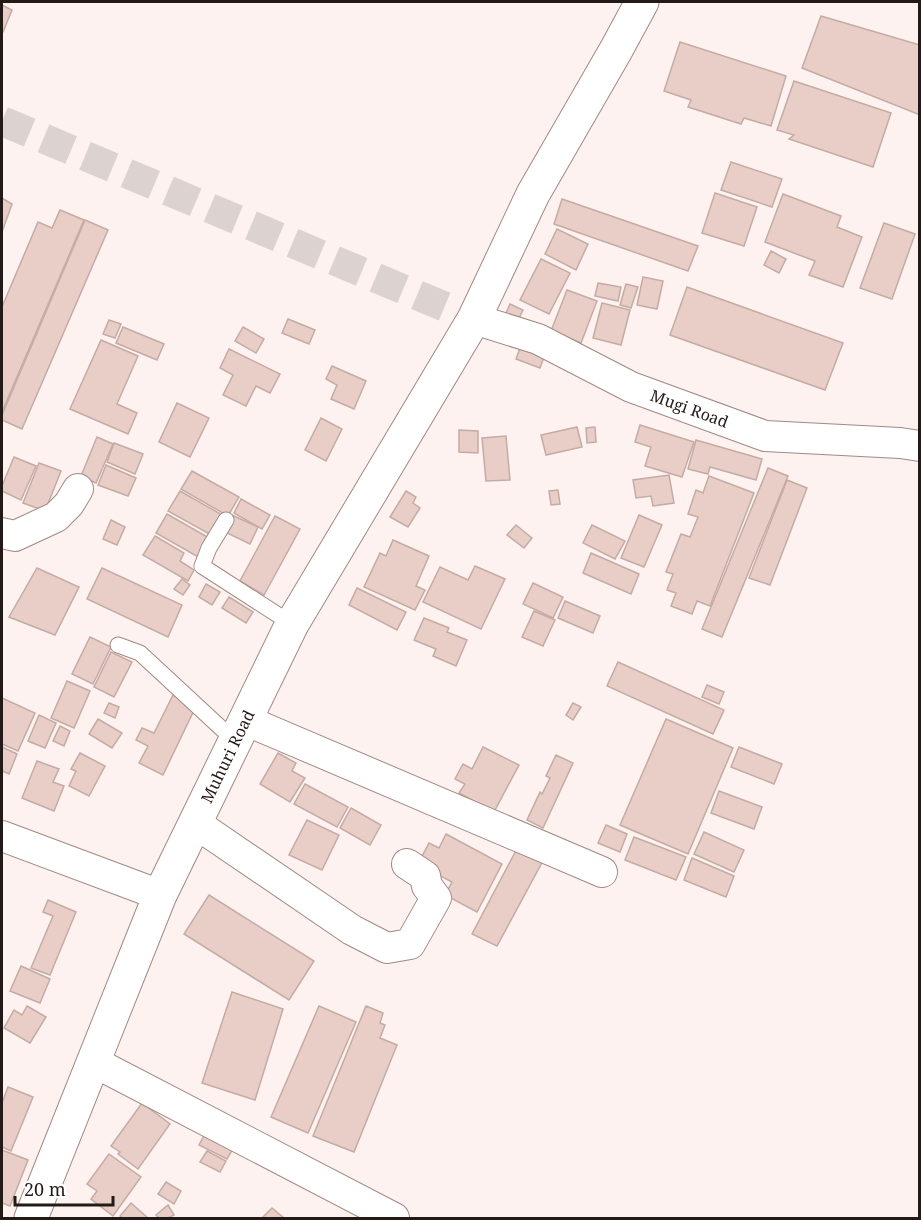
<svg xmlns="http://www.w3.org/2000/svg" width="921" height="1220" viewBox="0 0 921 1220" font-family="'Noto Serif',serif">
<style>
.building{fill:#e9cec7;stroke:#c4aba4;stroke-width:1.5}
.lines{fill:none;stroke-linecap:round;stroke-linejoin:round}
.minor-tunnel{stroke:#dcd2cf;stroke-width:30;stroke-dasharray:30 15;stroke-linecap:butt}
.service-casing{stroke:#a18982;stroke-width:17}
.minor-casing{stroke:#a18982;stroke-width:32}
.secondary-casing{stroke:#a18982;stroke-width:35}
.service{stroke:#fff;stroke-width:15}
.minor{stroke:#fff;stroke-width:30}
.secondary{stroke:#fff;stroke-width:33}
.labels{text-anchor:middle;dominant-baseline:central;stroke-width:5;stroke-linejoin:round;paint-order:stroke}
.street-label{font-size:16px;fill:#231a17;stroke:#fff}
</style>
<rect width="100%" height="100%" fill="#fdf2ef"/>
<!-- building -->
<g class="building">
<path d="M2 5 12 10 3 32H2Z"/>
<path d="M821 16 920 45V115L802 68Z"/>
<path d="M680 42 786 76 771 126 744 118 741 124 688 107 691 100 664 91Z"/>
<path d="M794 81 891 113 873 167 789 139 794 135 777 130Z"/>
<path d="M731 162 782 179 772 207 721 190Z"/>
<path d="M715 193 757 207 744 246 702 233Z"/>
<path d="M783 194 841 216 837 227 862 237 843 287 809 275 815 261 765 242Z"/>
<path d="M2 198 12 204 2 232Z"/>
<path d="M562 199 698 246 688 271 554 224Z"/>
<path d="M60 210 84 220 2 412V307L38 222 52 228Z"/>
<path d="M85 220 108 230 22 429 2 420V415Z"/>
<path d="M884 223 915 234 892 299 860 288Z"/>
<path d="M557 229 588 244 576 270 545 254Z"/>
<path d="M771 251 786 259 779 273 764 265Z"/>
<path d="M541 259 570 273 549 314 520 300Z"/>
<path d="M643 277 663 281 657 309 637 305Z"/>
<path d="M598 283 621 287 618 301 595 296Z"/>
<path d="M626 284 638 287 631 308 620 305Z"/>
<path d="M687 287 843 343 825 390 670 335Z"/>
<path d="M567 290 597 301 581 343 551 331Z"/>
<path d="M602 303 630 310 621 345 593 338Z"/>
<path d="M510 304 523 310 515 326 503 320Z"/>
<path d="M288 319 315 330 309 344 282 333Z"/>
<path d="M109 320 121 324 115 338 103 334Z"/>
<path d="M123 327 164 344 157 360 116 343Z"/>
<path d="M243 327 264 339 256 353 235 341Z"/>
<path d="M101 340 138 356 117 404 137 413 128 434 70 409Z"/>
<path d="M520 348 544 357 540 368 516 359Z"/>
<path d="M229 349 280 374 270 393 256 386 246 406 223 395 233 375 220 368Z"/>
<path d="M332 366 366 381 354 409 331 399 337 385 326 379Z"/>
<path d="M177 403 209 418 190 457 159 442Z"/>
<path d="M321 418 342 429 326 461 305 450Z"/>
<path d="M640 425 694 442 682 477 645 466 651 447 635 442Z"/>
<path d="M577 427 582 447 546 455 541 435Z"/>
<path d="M595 427 596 442 587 443 586 428Z"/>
<path d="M459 430 478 431V453L459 452Z"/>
<path d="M506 436 510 480 486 481 482 438Z"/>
<path d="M97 437 113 444 96 483 81 476Z"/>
<path d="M696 440 762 459 756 480 710 467 708 474 688 469Z"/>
<path d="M114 443 143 454 135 474 107 462Z"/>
<path d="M14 457 36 466 21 500 2 491V486Z"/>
<path d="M39 463 61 471 45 511 23 503Z"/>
<path d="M106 465 136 478 128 496 98 485Z"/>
<path d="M768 468 788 476 722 637 702 629Z"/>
<path d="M192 471 239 497 228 516 181 489Z"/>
<path d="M669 475 674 503 653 506 651 496 636 498 633 480Z"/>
<path d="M709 476 754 493 710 606 697 601 692 614 671 606 676 593 667 590 673 574 666 572 681 534 690 537 698 517 688 514 696 490 703 493Z"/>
<path d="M787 480 807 488 770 585 749 578Z"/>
<path d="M558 490 560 504 551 505 549 491Z"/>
<path d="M180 491 224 516 213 536 168 511Z"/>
<path d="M406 491 416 497 413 503 420 508 408 527 390 517Z"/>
<path d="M241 499 270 515 262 529 234 513Z"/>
<path d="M167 514 211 539 200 558 156 533Z"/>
<path d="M232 515 258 527 250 544 223 531Z"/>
<path d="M639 515 662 525 644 567 621 558Z"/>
<path d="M275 516 300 529 264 595 240 581Z"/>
<path d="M111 520 125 527 117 545 103 539Z"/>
<path d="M516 525 532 538 524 548 507 535Z"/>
<path d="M592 525 625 541 615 559 583 543Z"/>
<path d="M155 536 184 553 180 561 194 570 188 581 143 555Z"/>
<path d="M393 540 429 556 416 586 425 590 415 610 364 587 380 553 386 556Z"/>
<path d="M591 553 639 574 631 594 583 573Z"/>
<path d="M475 566 505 579 481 629 423 602 440 567 468 580Z"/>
<path d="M37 568 79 587 55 635 9 617Z"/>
<path d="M102 568 182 605 168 637 87 599Z"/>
<path d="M182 579 190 585 183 595 174 589Z"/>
<path d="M533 583 563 597 553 618 523 604Z"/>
<path d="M206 584 220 592 212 605 199 597Z"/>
<path d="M357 588 406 612 397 630 349 605Z"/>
<path d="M229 597 253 612 246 623 222 608Z"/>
<path d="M565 601 600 616 593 633 558 618Z"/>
<path d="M534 611 555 620 543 646 522 637Z"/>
<path d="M424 618 449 628 447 632 467 640 456 666 433 656 436 649 414 640Z"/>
<path d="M90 637 111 647 93 684 72 674Z"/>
<path d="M111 652 132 662 114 697 94 687Z"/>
<path d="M618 662 724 710 713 734 607 686Z"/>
<path d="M67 681 90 691 74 728 51 718Z"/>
<path d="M707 685 724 692 719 704 702 697Z"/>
<path d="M173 695 196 706 163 775 139 763 148 746 136 740 142 728 154 733Z"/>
<path d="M2 698 35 713 18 751 2 744Z"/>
<path d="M109 703 119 707 115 718 104 713Z"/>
<path d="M573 703 581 707 573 720 566 715Z"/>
<path d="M39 715 56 723 45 748 28 741Z"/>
<path d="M98 719 122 733 112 748 89 734Z"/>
<path d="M666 719 733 748 688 854 620 825Z"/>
<path d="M60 726 70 731 64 746 53 741Z"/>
<path d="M2 747 17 754 9 774 2 771Z"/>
<path d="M483 747 519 765 494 812 459 793 465 784 455 779 463 764 472 769Z"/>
<path d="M739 747 782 764 774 784 731 767Z"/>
<path d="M80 753 105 766 89 796 69 786 76 771 71 769Z"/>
<path d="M278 753 296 763 292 771 305 778 290 802 260 784Z"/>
<path d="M556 755 573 763 543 828 527 820 540 792 542 794 550 778 546 776Z"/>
<path d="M37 761 59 769 53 782 64 786 54 811 22 798Z"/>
<path d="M305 784 348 807 337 827 294 804Z"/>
<path d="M719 791 762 807 754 829 711 813Z"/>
<path d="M351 808 381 825 370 845 340 828Z"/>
<path d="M307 820 339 835 322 870 289 855Z"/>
<path d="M606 825 627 834 620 852 598 843Z"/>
<path d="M704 832 744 850 734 872 694 854Z"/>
<path d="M446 834 502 864 477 912 445 895 452 882 418 864 429 843 439 848Z"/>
<path d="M634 837 686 857 676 880 625 860Z"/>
<path d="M520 843 545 857 497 946 472 934Z"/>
<path d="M692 858 734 876 726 897 684 880Z"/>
<path d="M209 895 314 961 289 1000 184 934Z"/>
<path d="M48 900 76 912 50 975 31 968 53 916 43 912Z"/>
<path d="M21 966 50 979 40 1003 10 991Z"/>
<path d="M232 992 283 1009 255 1100 202 1083Z"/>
<path d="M27 1006 46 1017 30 1043 4 1028 14 1010 22 1015Z"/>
<path d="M319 1006 356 1022 308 1133 271 1117Z"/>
<path d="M366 1006 383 1013 380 1023 385 1025 380 1038 397 1045 354 1152 313 1136Z"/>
<path d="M8 1087 33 1097 11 1151 2 1147V1103Z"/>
<path d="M142 1103 170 1124 138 1169 118 1154 120 1152 111 1146Z"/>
<path d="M206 1132 234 1147 227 1159 199 1145Z"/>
<path d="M2 1150 28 1160 10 1206 2 1203Z"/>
<path d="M207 1151 226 1161 220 1172 200 1162Z"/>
<path d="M109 1154 141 1177 113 1216 91 1199 97 1191 87 1184Z"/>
<path d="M166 1182 181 1191 174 1204 158 1194Z"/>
<path d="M131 1203 148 1218H123L120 1216Z"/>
<path d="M168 1205 174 1215 168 1218H159L156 1215Z"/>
<path d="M272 1208 284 1218H262Z"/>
</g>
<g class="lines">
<!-- minor-tunnel -->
<path class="minor-tunnel" d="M2 121 474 319"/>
<!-- service casing -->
<g class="service-casing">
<g id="service">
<path d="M226 520 209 548 202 566 292 624"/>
<path d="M118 645 140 653 235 741"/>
</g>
</g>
<!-- minor casing -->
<g class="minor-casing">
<g id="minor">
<path id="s1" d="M474 319 538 339 631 387 765 436 900 443 920 446"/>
<path d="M2 533 15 536 56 517 69 504 78 489"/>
<path d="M245 720 602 872"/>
<path d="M195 823 352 930 387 948 410 944 436 898 427 886 425 876 407 864"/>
<path d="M2 836 160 895"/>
<path d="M94 1062 394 1218"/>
</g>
</g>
<!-- secondary casing -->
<g class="secondary-casing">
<g id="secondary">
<path id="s2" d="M31 1218 160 895 292 624 474 319 533 194 616 50 642 2"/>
</g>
</g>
<!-- service -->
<use href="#service" class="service"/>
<!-- minor -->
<use href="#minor" class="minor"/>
<!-- secondary -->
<use href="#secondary" class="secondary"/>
</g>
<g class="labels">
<!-- street labels -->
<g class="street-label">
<text stroke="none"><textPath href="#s1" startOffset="234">Mugi Road</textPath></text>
<text stroke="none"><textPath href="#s2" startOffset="502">Muhuri Road</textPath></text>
</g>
</g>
<!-- border -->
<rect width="921" height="1220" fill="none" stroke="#231a17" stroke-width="6"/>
<!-- scale -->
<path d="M15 1196v9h98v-9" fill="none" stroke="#231a17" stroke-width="3"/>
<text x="24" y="1196" font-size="18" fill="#231a17" stroke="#ffffff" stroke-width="4.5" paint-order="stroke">20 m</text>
</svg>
